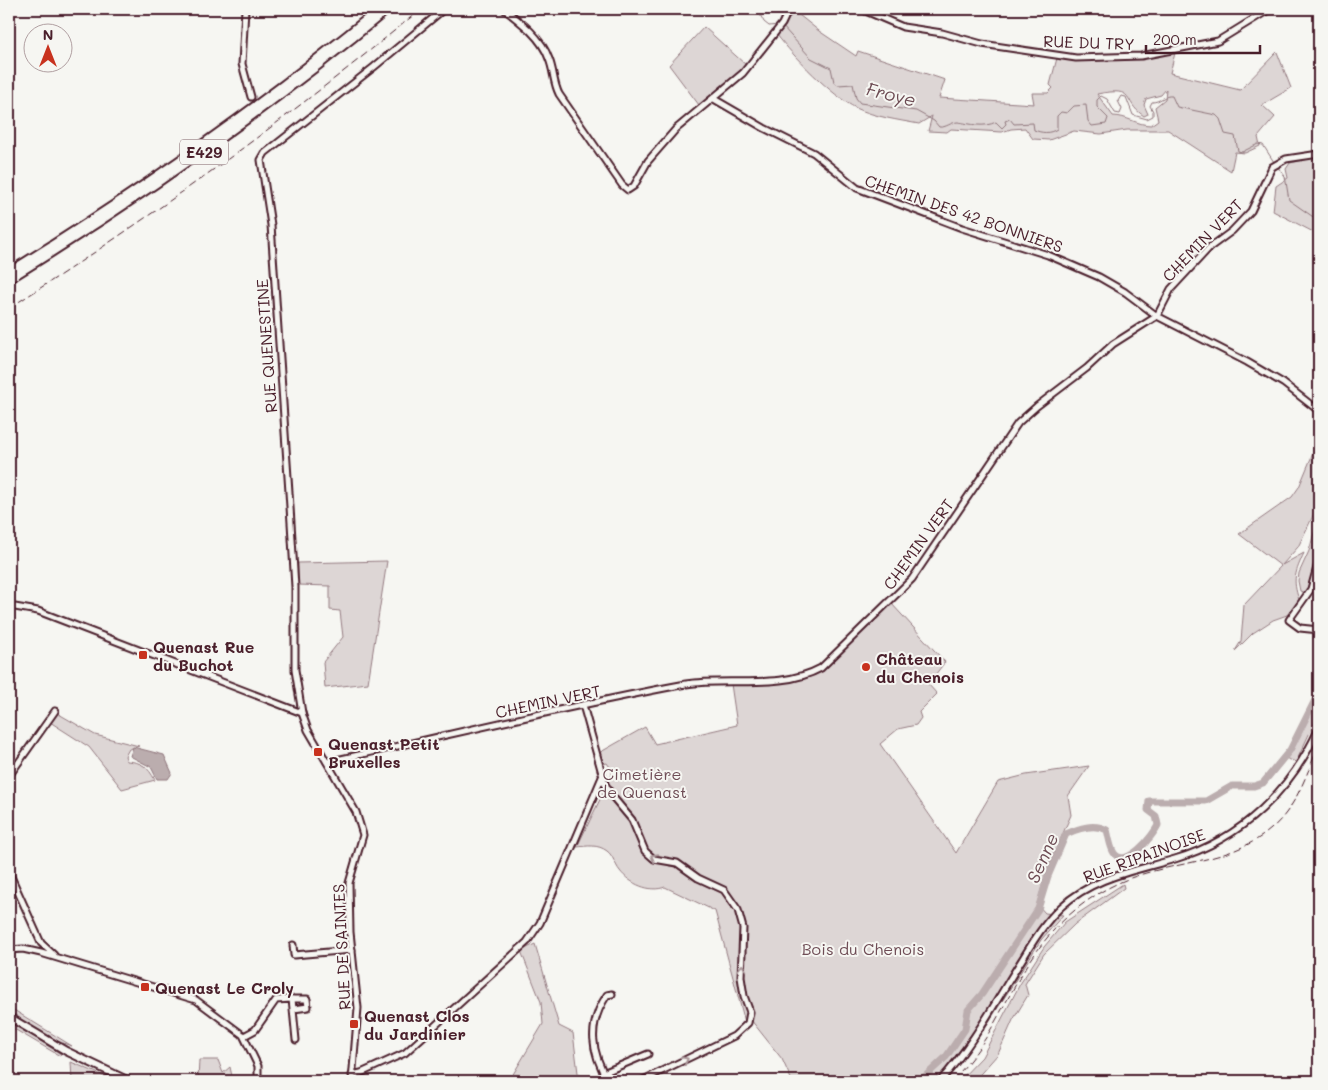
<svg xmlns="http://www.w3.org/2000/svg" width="1328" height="1090" viewBox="0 0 1328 1090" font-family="Mali,sans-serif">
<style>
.green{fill:#ddd6d5;stroke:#947a80;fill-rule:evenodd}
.water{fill:#bbadae;stroke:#8e747a}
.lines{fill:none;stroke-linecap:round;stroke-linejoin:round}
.stream{stroke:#8e747a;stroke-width:1}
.river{stroke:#bbadae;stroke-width:7}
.minor-casing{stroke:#4a1f2b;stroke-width:9}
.major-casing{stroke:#4a1f2b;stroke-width:10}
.highway-casing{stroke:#4a1f2b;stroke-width:11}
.minor{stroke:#f6f6f2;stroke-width:5}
.major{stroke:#f6f6f2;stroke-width:6}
.highway{stroke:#f6f6f2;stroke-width:7}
.rail{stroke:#4a1f2b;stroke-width:1;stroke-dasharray:8 4;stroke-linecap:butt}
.oneway{stroke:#a99598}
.poi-dot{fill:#c8321e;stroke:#f6f6f2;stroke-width:2}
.labels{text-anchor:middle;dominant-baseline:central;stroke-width:4;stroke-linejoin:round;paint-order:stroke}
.shield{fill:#f6f6f2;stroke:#7e6067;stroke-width:1}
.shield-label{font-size:15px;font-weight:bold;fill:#4a1f2b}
.street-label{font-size:16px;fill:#4a1f2b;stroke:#f6f6f2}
.poi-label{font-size:16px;font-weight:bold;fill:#4a1f2b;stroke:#f6f6f2;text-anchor:start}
.park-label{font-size:16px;fill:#6f4d56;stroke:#f6f6f2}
.water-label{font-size:18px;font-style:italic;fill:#6c4a52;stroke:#f6f6f2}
</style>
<rect width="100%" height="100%" fill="#f6f6f2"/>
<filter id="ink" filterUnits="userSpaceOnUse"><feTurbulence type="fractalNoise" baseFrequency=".02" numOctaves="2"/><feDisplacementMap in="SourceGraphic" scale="10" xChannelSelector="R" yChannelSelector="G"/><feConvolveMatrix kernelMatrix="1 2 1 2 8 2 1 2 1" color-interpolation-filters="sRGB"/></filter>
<g filter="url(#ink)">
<!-- green -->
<g class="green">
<path d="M794 11 819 31 856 56 858 51 945 80 939 98 1034 104 1032 93H1048L1053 88 1050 85 1057 58H1143L1175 53 1170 73 1240 90 1277 52 1291 88 1262 105 1275 117 1258 137 1260 146 1245 153 1235 152 1231 171 1168 130H1127L1101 134 1074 131 1049 140 1033 139 1025 128 1011 129 1002 132 951 129 947 132 928 131 932 116 919 124C898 120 875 117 856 108 832 96 793 56 777 35ZM1166 89 1165 99 1155 107 1158 120 1151 125C1137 125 1127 116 1113 116L1097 94C1138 86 1121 101 1144 116L1148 114 1144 105 1146 99 1161 95Z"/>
<path d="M704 27 746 65 733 79 699 105 669 65Z"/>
<path d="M1319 157V235L1273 211 1276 186 1288 178 1286 169 1290 163Z"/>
<path d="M1319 443V478L1314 486 1319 489V500L1312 518 1298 547 1282 565 1304 553C1295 573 1292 579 1299 600L1287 615 1273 620 1253 633 1235 651 1241 641 1244 605 1281 566 1239 534 1292 497 1299 487 1314 451Z"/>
<path d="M1319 515C1319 538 1321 575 1305 593L1300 591 1298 581 1299 573 1309 551Z"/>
<path d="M387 561 368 683 325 688 323 662 343 637 340 611 330 610V586L298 585V563Z"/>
<path d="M891 603 945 662 928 684 937 694 919 712 921 718 916 725 898 729 880 744 956 853 998 782 1026 775 1089 766 1068 796 1071 815 1046 872 1037 904 1045 913 1063 915 1041 940 985 1028 946 1081H792L782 1059 751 1020 745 1022 715 911 665 887C650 893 630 884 620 871 615 865 613 855 607 851 598 844 587 846 577 847L605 789 633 825 637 824 611 792 608 781 612 775V770L607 763 603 764 599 753 645 727 655 744 737 725 731 684C760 684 791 685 818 673Z"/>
<path d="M1319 692V713L1296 762 1285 758Z"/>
<path d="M57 713 95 735 139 746 129 749 125 756 127 761C142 762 148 767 155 780L122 789 89 747 50 722Z"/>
<path d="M1123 884 1124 888 1075 924 1044 954 1025 984 1028 995 1013 1020 998 1054 974 1081H959L982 1057 1020 984 1044 947 1065 922Z"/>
<path d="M535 944 559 1026 573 1033 579 1081H515L512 1076 543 1024 541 1002 521 951Z"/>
<path d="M9 1007 72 1046 51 1039 9 1012Z"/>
<path d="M9 1021 61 1054 60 1056 9 1026Z"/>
<path d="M199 1060H218L223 1073 230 1067 233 1081H198Z"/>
<path d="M71 1062 104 1076 98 1081H72Z"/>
</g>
<!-- water -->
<path class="water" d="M133 747 164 755 172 773 168 779H157L151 767 130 756Z"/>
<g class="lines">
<!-- stream -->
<g class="stream">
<path d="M757 9 764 22 769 26 779 25"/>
<path d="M782 26 811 58 831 68 834 82 838 85 853 84 856 98 860 103 916 111 934 121 939 127C946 128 951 122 958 122 971 124 984 128 996 122L1002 128 1006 124 1005 121 1010 119 1014 124 1033 123 1034 130C1042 133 1049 134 1057 129V116L1061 112 1067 113 1074 106 1086 105 1088 121 1092 126 1106 124 1108 118 1097 107V100L1101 96 1107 99 1115 113 1120 114 1122 109 1118 101 1121 96 1126 97 1133 115 1147 119 1153 116V111L1150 106 1152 102C1160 102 1164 95 1172 96L1177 107 1216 115 1220 119 1225 134 1235 136 1238 151 1242 152 1258 144 1263 145 1274 162"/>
<path d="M1276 165 1285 176 1289 200 1319 221"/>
</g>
<!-- river -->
<path class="river" d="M920 1081 946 1057 965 1029 968 1010 982 994 1038 909 1048 876 1066 834C1079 828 1094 823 1107 830 1109 837 1110 847 1114 853 1126 870 1153 836 1158 825L1156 816 1148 810 1149 801H1206L1232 786H1254L1263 783 1290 750 1319 692"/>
<!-- minor casing -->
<g class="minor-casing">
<g id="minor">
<path d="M245 9 242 64 251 97"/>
<path d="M504 9C521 22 542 38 549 59 554 71 553 82 559 94L622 185 628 190 634 186 648 161 676 129 743 73 782 24 789 9"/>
<path d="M861 9 903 27 942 33 982 44 1076 58 1141 56 1218 41 1270 9"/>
<path d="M714 99 764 128 814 153 857 188 962 228 1048 255 1099 277 1125 292 1157 316 1247 362 1283 383 1319 411"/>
<path d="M1319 560 1311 589 1289 620 1300 628 1319 630"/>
<path d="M9 606 38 611 302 713"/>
<path d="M583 705 605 784 612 796 632 820 645 851 654 859 677 863 698 878 724 890 738 910 743 928 741 977 744 996 750 1012 748 1023 734 1036 641 1081"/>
<path d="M327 762C446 736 566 706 686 684 730 677 781 690 821 668L912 579 1018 423 1037 406 1087 368 1113 344 1157 316 1171 289 1209 248 1232 231 1251 211 1272 167 1286 159 1319 154"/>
<path d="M9 776 55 711"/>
<path d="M9 872 41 943 54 955"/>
<path d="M293 945 294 955 352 950"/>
<path d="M9 950 23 949 41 953 196 1000 243 1035 258 1066V1081"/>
<path d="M292 999H307L308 1007 294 1009"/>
<path d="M244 1036 255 1030 276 1000 292 999 296 1040"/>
<path d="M603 1073 648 1054"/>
<path d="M352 1075 361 1073 405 1053 527 942 540 923 602 777"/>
<path d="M352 1081 358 1008 350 932 349 883 363 835 356 812 308 730 302 713 295 670V587L290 507 271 225 261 160 265 153 374 67 444 9"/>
<path d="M608 1081C591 1052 587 1025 607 995L612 994"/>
<path d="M940 1081C973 1045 997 999 1023 958 1034 940 1045 922 1061 907 1093 877 1135 871 1175 859 1242 839 1291 790 1319 728"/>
</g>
</g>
<!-- major casing -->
<g class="major-casing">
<path id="major" d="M9 1017 66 1051 129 1081"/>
</g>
<!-- highway casing -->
<g class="highway-casing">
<g id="highway">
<path d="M9 272C138 192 262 106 379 9"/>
<path d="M9 279C142 197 268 109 388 9"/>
</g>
</g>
<!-- minor -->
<use href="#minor" class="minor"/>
<!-- major -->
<use href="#major" class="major"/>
<!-- highway -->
<use href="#highway" class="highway"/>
<!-- rail -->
<g class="rail">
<path d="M9 308C153 217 290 117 421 9"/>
<path d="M952 1081C965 1067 977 1052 987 1036 1011 995 1031 949 1067 917 1090 896 1117 881 1146 873 1196 859 1252 858 1286 813 1301 793 1309 768 1319 745"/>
</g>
</g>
<!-- one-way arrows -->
<defs><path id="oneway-chevron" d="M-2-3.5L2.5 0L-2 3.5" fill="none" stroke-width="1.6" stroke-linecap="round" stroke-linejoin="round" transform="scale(1.25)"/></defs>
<g class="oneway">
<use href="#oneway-chevron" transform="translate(654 857) rotate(-152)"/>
<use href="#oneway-chevron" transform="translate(742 968) rotate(-86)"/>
<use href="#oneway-chevron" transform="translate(685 1060) rotate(-28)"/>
</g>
</g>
<!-- markers -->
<g class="poi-dot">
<rect x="138" y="650" width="10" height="10" rx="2.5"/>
<circle cx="866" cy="667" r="5"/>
<rect x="313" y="747" width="10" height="10" rx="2.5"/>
<rect x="140" y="982" width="10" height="10" rx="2.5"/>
<rect x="349" y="1019" width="10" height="10" rx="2.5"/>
</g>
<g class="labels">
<!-- shield labels -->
<rect class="shield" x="180" y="139.5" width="48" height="25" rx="4"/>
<g class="shield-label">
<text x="204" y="152">E429</text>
</g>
<!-- street labels -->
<g class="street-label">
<text transform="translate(1089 42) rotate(2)">RUE DU TRY</text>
<text transform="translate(964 213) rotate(19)">CHEMIN DES 42 BONNIERS</text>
<text transform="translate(1202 240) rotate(-46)">CHEMIN VERT</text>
<text transform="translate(266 346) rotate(-94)">RUE QUENESTINE</text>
<text transform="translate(918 544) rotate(-54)">CHEMIN VERT</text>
<text transform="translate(548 701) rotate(-12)">CHEMIN VERT</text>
<text transform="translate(1144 855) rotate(-20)">RUE RIPAINOISE</text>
<text transform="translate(341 947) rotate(-93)">RUE DE SAINTES</text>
</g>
<!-- poi labels -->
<g class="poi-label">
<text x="153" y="646">Quenast Rue<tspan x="153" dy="18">du Buchot</tspan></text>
<text x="876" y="658">Château<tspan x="876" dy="18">du Chenois</tspan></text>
<text x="328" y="743">Quenast Petit<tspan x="328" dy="18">Bruxelles</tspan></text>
<text x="155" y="987">Quenast Le Croly</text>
<text x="364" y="1015">Quenast Clos<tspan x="364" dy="18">du Jardinier</tspan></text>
</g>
<!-- park labels -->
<g class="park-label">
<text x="642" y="773">Cimetière<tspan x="642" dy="18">de Quenast</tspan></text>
<text x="863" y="948">Bois du Chenois</text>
</g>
<!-- water labels -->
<g class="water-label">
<text transform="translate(891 94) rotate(14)">Froye</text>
<text transform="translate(1042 858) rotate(-66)">Senne</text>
</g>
</g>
<!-- margin -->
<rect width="1328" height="1090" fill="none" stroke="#f6f6f2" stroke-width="30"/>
<rect x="15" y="15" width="1298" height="1060" fill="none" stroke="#4a1f2b" stroke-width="2" filter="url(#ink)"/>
<!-- north arrow -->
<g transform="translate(48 48)"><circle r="24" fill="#f6f6f2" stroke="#b1a0a2"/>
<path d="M0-4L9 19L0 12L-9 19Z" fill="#c8321e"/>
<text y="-8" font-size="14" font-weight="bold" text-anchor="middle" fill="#4a1f2b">N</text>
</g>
<!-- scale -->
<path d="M1146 45v8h114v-8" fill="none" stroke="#4a1f2b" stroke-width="2.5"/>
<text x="1153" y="45" font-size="15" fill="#4a1f2b" stroke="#f6f6f2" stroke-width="4" paint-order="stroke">200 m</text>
</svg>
